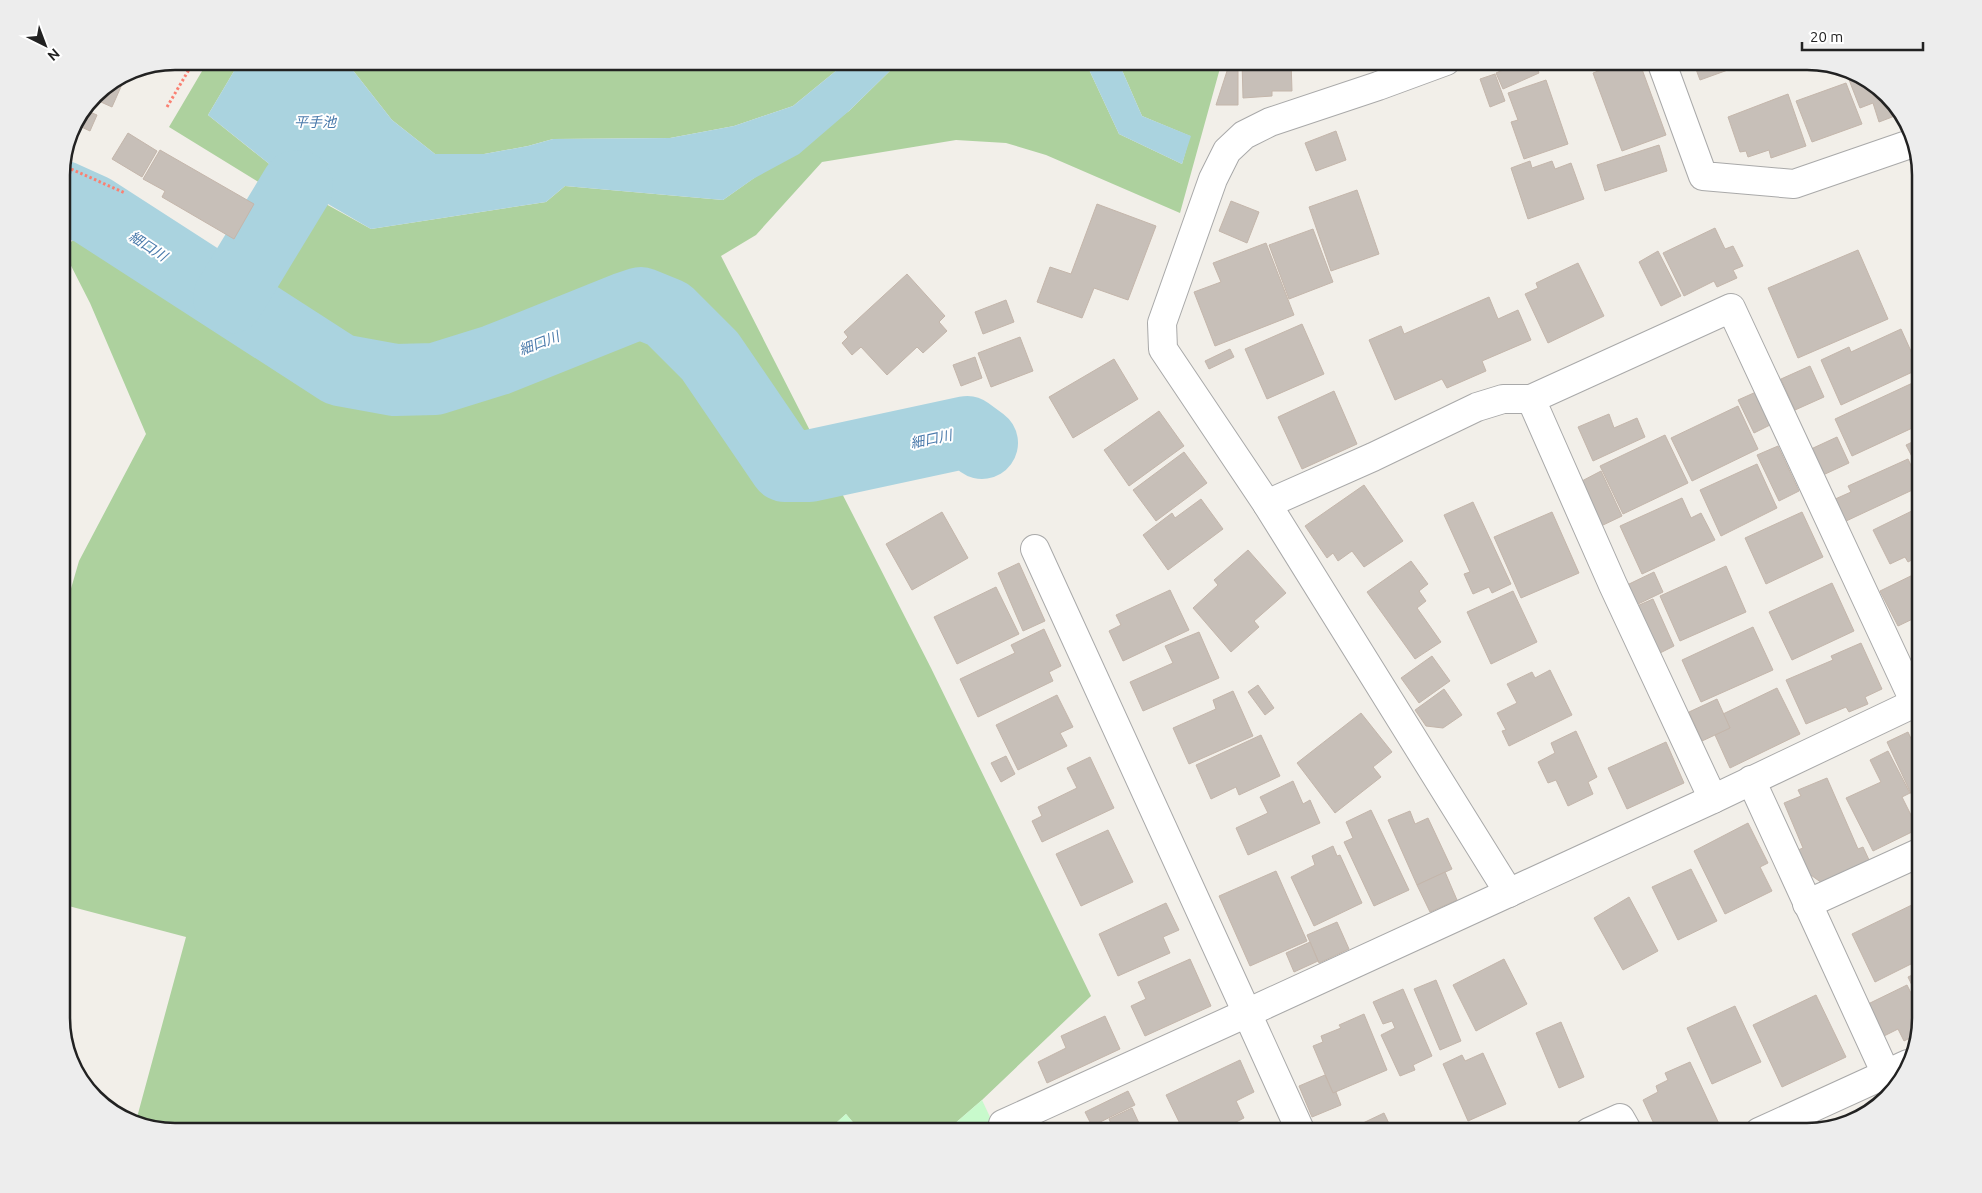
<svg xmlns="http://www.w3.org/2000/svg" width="1982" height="1193" viewBox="0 0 1982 1193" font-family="Ubuntu,'Noto Sans JP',sans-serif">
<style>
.forest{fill:#add19e}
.park{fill:#c8facc}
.water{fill:#aad3df}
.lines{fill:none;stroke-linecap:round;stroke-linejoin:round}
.river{stroke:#aad3df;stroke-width:72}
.building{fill:#c7bfb8;stroke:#c4b6ab}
.street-casing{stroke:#a9a9a9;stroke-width:30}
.path{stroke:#fa8072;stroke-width:3;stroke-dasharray:2.5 2.5;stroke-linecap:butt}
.street{stroke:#fff;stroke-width:28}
.labels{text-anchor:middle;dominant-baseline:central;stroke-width:4;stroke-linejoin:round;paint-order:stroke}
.water-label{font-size:14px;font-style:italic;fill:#4a7aab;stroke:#fff}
.rim{fill:none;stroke:#222;stroke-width:2.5}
</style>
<rect width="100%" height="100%" fill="#f2efe9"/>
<!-- forest -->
<g class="forest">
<path d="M208 61H240L208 115 278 171 268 188 169 127Z"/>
<path d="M348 61H848L793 106 734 126 670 138 553 139 528 146 484 154H435L392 120 348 64Z"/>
<path d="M900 61H1085L1119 134 1182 164 1190 136 1142 116 1118 61H1222L1180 213 1046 155 1006 143 956 140 822 162 756 235 721 256 931 668 1091 996 982 1100 945 1132H861L846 1114 826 1132H175L136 1121 186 937 61 904V623L79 561 146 434 90 303 63 250 79 234 183 238 256 269 306 193 371 229 546 202 565 186 723 200 849 111Z"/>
</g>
<!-- park -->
<g class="park">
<path d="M982 1100 997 1132H945Z"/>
<path d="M846 1114 861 1132H826Z"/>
</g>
<!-- water -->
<g class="water">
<path d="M240 61H348V64L392 120 435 154H484L528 146 553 139 670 138 734 126 793 106 848 61H900L849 111 799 154 753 179 723 200 565 186 546 202 371 229 297 186 208 115Z"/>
<path d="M1085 61H1118L1142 116 1191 136 1182 164 1119 134Z"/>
</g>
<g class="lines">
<!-- river -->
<g class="river">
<path d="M61 196 92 210 340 370 395 380 435 379 496 360 626 308 641 303 668 314 710 356 785 466H809L967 432 982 443"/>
<path d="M229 298 297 186"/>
</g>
</g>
<!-- building -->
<g class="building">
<path d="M1242 61H1291L1292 91H1272V96L1243 98Z"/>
<path d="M1300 61H1346V68L1299 66Z"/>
<path d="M1523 61H1534L1539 73 1503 89 1496 73Z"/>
<path d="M1624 61H1639L1666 135 1622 151 1593 73Z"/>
<path d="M1693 61H1749L1750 62 1700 80Z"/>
<path d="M1757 61H1781L1760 69Z"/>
<path d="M1228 68H1238V105H1216Z"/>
<path d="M1846 72 1864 77 1900 114 1879 122 1873 103 1860 108Z"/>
<path d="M127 73 112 107 92 98 95 94Z"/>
<path d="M1495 74 1505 101 1490 107 1480 79Z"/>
<path d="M1546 80 1568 144 1524 159 1511 122 1518 120 1508 93Z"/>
<path d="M1846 83 1862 124 1812 142 1796 101Z"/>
<path d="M1788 94 1806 146 1771 158 1769 150 1748 157 1746 151 1740 152 1728 117Z"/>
<path d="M85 110 97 115 90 131 75 124Z"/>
<path d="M1336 131 1346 160 1316 171 1305 143Z"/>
<path d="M128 133 157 151 142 177 112 159Z"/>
<path d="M1659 145 1667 171 1605 191 1597 165Z"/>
<path d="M160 150 254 204 234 239 162 197 165 191 143 179Z"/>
<path d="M1530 161 1532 168 1552 161 1555 169 1571 163 1584 199 1528 219 1511 168Z"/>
<path d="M1357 190 1379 254 1331 271 1309 207Z"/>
<path d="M1231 201 1259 212 1247 243 1219 231Z"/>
<path d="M1097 204 1156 226 1128 300 1094 288 1082 318 1037 302 1050 267 1071 274Z"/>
<path d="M1715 228 1725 249 1733 246 1743 266 1733 270 1737 278 1717 287 1714 281 1684 296 1663 253Z"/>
<path d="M1313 229 1333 282 1289 299 1269 245Z"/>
<path d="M1266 243 1294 315 1215 346 1194 292 1221 282 1213 263Z"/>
<path d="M1858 250 1888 319 1798 358 1768 288Z"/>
<path d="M1658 251 1681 296 1661 306 1639 262Z"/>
<path d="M1578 263 1604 316 1548 343 1525 294 1538 288 1536 283Z"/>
<path d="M907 274 945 316 939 322 947 331 923 353 917 347 887 375 861 347 852 355 842 343 848 337 844 332Z"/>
<path d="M1489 297 1498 319 1518 310 1531 340 1482 361 1486 371 1447 388 1442 379 1395 400 1369 340 1401 326 1404 334Z"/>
<path d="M1006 300 1014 322 983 334 975 312Z"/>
<path d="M1302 324 1324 374 1267 399 1245 349Z"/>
<path d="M1901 329 1919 369 1841 405 1821 360 1849 347 1851 352Z"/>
<path d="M1020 337 1033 371 991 387 978 353Z"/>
<path d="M1230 349 1234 357 1209 369 1205 361Z"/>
<path d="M975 357 982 378 961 386 953 365Z"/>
<path d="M1114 359 1138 399 1073 438 1049 397Z"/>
<path d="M1810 366 1824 397 1795 410 1781 379Z"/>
<path d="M1919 380 1921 383V424L1852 456 1835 419Z"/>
<path d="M1334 391 1357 444 1302 469 1278 417Z"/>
<path d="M1756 392 1772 424 1754 433 1738 400Z"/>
<path d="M1738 406 1758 449 1692 481 1671 438Z"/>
<path d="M1159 411 1184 446 1129 486 1104 450Z"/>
<path d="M1609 414 1614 428 1637 418 1645 437 1593 461 1578 427Z"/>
<path d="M1665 435 1688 483 1623 514 1600 466Z"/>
<path d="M1837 437 1849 463 1823 475 1811 449Z"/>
<path d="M1921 438V474L1906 445Z"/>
<path d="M1778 446 1799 491 1779 501 1757 455Z"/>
<path d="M1184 452 1207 483 1156 521 1133 490Z"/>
<path d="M1908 459 1921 486 1844 522 1833 500 1851 492 1848 486Z"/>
<path d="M1757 464 1777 508 1721 536 1700 490Z"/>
<path d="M1601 471 1622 516 1601 526 1580 482Z"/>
<path d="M1364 485 1403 541 1364 567 1352 551 1338 561 1333 553 1327 558 1305 526Z"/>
<path d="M1682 498 1691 518 1701 513 1715 540 1642 574 1620 526Z"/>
<path d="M1201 499 1223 529 1168 570 1143 535 1172 513 1175 518Z"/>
<path d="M1473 502 1511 584 1492 593 1489 587 1473 594 1464 574 1470 572 1444 515Z"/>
<path d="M1918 508 1921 512V555L1908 562 1905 557 1890 564 1873 530Z"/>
<path d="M942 512 968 558 912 590 886 544Z"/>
<path d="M1552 512 1579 573 1521 598 1494 537Z"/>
<path d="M1802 512 1823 557 1766 584 1745 538Z"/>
<path d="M1248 550 1286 593 1254 621 1259 627 1231 652 1193 608 1218 585 1214 580Z"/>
<path d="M1411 561 1428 584 1419 591 1426 601 1417 608 1441 642 1415 659 1367 592Z"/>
<path d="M1019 563 1045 621 1023 631 998 573Z"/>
<path d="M1726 566 1746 612 1680 641 1660 596Z"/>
<path d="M1921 571V615L1898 626 1880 591Z"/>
<path d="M1654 572 1663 592 1636 605 1627 585Z"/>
<path d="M1832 583 1854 631 1792 660 1769 612Z"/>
<path d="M996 587 1019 634 957 664 934 617Z"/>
<path d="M1170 590 1189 630 1123 661 1109 631 1121 625 1116 615Z"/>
<path d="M1513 591 1537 642 1491 664 1467 612Z"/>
<path d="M1653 599 1674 646 1658 654 1637 606Z"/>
<path d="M1753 627 1773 670 1701 702 1682 660Z"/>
<path d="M1044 629 1061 666 1049 672 1053 681 978 717 960 679 1015 653 1011 645Z"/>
<path d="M1199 632 1219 678 1143 711 1130 682 1173 663 1165 646Z"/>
<path d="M1861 643 1882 689 1865 697 1868 704 1849 712 1846 707 1806 724 1786 680 1833 660 1831 656Z"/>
<path d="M1432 656 1450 681 1419 703 1401 678Z"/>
<path d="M1550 670 1572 715 1509 746 1502 731 1506 730 1497 713 1517 703 1507 684 1532 672 1535 678Z"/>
<path d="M1258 685 1274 708 1265 715 1248 692Z"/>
<path d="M1777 688 1800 734 1730 768 1715 735 1730 728 1723 714Z"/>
<path d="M1444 689 1462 715 1443 728 1426 726 1415 710Z"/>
<path d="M1233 691 1253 736 1189 764 1173 728 1216 709 1213 700Z"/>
<path d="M1057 695 1073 727 1060 733 1067 746 1018 770 996 725Z"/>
<path d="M1717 699 1730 728 1702 741 1689 712Z"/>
<path d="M1361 713 1392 752 1373 767 1381 777 1335 813 1297 763Z"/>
<path d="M1576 731 1597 777 1588 782 1593 794 1568 806 1556 780 1548 783 1538 762 1555 753 1551 743Z"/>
<path d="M1908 732 1921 760V815L1887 742Z"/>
<path d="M1261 735 1280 776 1239 795 1236 787 1211 799 1196 765Z"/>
<path d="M1666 742 1684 783 1627 809 1608 768Z"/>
<path d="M1888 751 1910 793 1902 797 1918 829 1873 851 1846 798 1881 782 1870 760Z"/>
<path d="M1006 756 1015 774 1001 782 991 763Z"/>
<path d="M1090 757 1114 808 1042 842 1032 821 1042 816 1038 807 1077 788 1067 768Z"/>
<path d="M1827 778 1858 849 1863 847 1870 862 1822 883 1808 873 1798 850 1803 848 1784 803 1801 796 1798 790Z"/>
<path d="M1293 781 1303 804 1310 800 1320 823 1248 855 1236 828 1268 813 1260 797Z"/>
<path d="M1371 810 1409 890 1374 906 1344 842 1353 838 1346 822Z"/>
<path d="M1410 811 1415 824 1428 818 1452 869 1417 885 1388 820Z"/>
<path d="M1748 823 1768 863 1760 867 1772 891 1725 914 1694 851Z"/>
<path d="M1108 830 1133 882 1081 906 1056 854Z"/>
<path d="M1333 846 1337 856 1340 855 1362 903 1314 926 1291 877 1315 865 1312 856Z"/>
<path d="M1691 869 1717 921 1678 940 1652 887Z"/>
<path d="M1276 871 1307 941 1250 966 1219 896Z"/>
<path d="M1445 872 1457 900 1430 912 1417 885Z"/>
<path d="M1629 897 1658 951 1623 970 1594 918Z"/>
<path d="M1918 902 1921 908V959L1875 982 1852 934Z"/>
<path d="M1166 903 1179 930 1163 937 1170 953 1118 976 1099 934Z"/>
<path d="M1337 922 1349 949 1319 963 1307 935Z"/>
<path d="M1310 942 1318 961 1294 972 1286 953Z"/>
<path d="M1190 959 1211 1006 1145 1036 1131 1006 1146 999 1138 982Z"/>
<path d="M1504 959 1527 1004 1476 1031 1453 985Z"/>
<path d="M1921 971V1004L1908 977Z"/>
<path d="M1436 980 1461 1041 1440 1050 1414 989Z"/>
<path d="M1907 985 1921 1013V1018L1916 1035 1904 1041 1898 1029 1884 1036 1868 1004Z"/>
<path d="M1403 989 1432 1056 1413 1065 1415 1070 1400 1076 1381 1035 1395 1028 1392 1021 1383 1024 1373 1002Z"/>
<path d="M1816 995 1846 1057 1782 1087 1753 1025Z"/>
<path d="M1735 1006 1761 1062 1712 1084 1687 1028Z"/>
<path d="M1364 1014 1387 1070 1333 1093 1313 1046 1323 1042 1321 1036 1341 1028 1339 1025Z"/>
<path d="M1105 1016 1120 1049 1047 1083 1038 1062 1066 1048 1061 1036Z"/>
<path d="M1561 1022 1584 1077 1559 1088 1536 1033Z"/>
<path d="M1483 1053 1506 1104 1468 1121 1443 1064 1462 1055 1465 1061Z"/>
<path d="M1240 1060 1254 1092 1236 1101 1244 1118 1216 1132H1184L1166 1095Z"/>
<path d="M1690 1062 1721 1128 1714 1132H1668L1664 1122 1655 1126 1643 1100 1658 1092 1656 1086 1668 1080 1665 1073Z"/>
<path d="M1325 1075 1333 1093 1336 1092 1341 1105 1312 1117 1299 1086Z"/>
<path d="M1128 1091 1135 1105 1092 1126 1085 1112Z"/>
<path d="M1132 1108 1143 1132H1106L1113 1128 1109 1119Z"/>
<path d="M1384 1113 1393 1132H1344Z"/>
</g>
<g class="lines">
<!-- street casing -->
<g class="street-casing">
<g id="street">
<path d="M1446 61 1378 86 1270 122 1244 135 1227 151 1213 179 1162 323 1163 349 1267 504 1509 893"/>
<path d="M1661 61 1703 176 1794 184 1913 143"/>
<path d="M1267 504 1373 457 1477 407 1503 399H1531"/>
<path d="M1035 549 1247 1013 1713 799 1921 700"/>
<path d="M1751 780 1886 1074"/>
<path d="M1713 799 1613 585 1531 399 1731 308 1915 703"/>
<path d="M1807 904 1921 852"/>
<path d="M1007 1132 1003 1124 1247 1013 1301 1132"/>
<path d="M1589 1132 1620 1118 1628 1132"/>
<path d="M1759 1132 1908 1064"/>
</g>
</g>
<!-- path -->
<g class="path">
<path d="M167 107 194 61"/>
<path d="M62 165 125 193"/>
</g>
<!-- street -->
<use href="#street" class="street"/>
</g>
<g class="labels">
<!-- water labels -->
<g class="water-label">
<text x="315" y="122">平手池</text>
<text transform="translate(148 246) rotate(33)">細口川</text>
<text transform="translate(539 343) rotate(-21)">細口川</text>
<text transform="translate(931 439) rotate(-12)">細口川</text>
</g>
</g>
<!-- crop -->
<path d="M0 0H1982V1193H0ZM175 70H1807A105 105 0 0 1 1912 175V1018A105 105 0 0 1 1807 1123H175A105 105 0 0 1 70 1018V175A105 105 0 0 1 175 70Z" fill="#ededed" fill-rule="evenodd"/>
<path class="rim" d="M175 70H1807A105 105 0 0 1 1912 175V1018A105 105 0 0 1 1807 1123H175A105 105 0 0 1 70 1018V175A105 105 0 0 1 175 70Z"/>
<!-- north arrow -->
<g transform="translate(45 45) rotate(138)" stroke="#ffffff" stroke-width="4" paint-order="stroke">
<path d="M0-4L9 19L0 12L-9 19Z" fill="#222222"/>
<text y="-8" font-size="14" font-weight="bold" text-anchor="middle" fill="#222222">N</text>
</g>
<!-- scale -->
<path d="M1802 42v8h121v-8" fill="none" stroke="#222222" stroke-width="2.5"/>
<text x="1810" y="42" font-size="15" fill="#222222" stroke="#ffffff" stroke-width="4" paint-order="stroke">20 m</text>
</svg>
